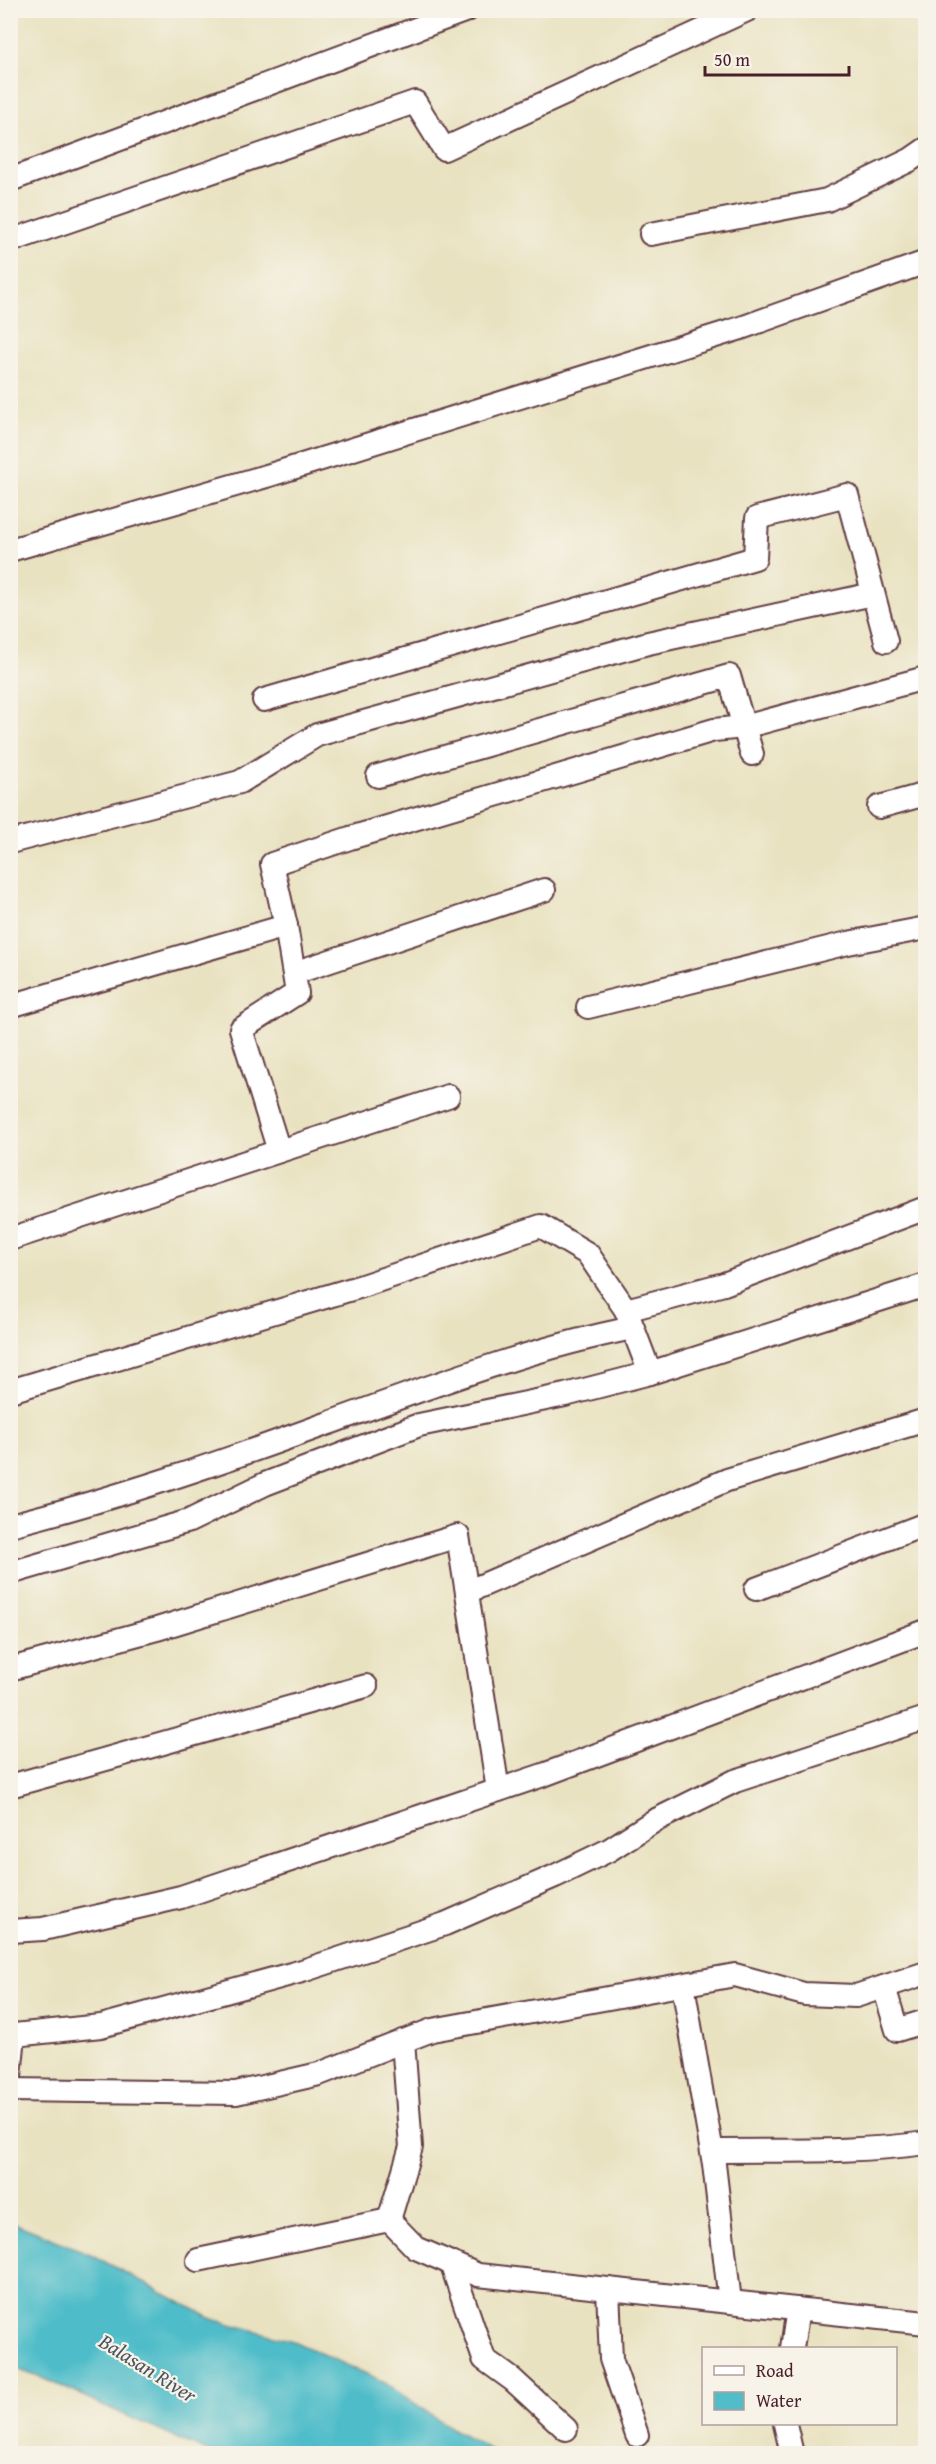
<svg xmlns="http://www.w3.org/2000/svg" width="936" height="2464" viewBox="0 0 936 2464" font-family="'Gentium Book Plus',serif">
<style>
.water{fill:#50bdc9;stroke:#4d6e7a;stroke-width:1.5}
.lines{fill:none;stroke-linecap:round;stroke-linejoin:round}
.minor-casing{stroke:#623c42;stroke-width:26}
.minor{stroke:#fff;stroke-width:22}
.labels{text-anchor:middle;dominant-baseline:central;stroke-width:4.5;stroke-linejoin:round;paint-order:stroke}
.water-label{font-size:21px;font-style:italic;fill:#4c5662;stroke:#f7f3e8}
</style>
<rect width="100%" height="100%" fill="#f7f3e8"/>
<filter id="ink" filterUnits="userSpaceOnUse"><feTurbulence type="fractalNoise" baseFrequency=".0167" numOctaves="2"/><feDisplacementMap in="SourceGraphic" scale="12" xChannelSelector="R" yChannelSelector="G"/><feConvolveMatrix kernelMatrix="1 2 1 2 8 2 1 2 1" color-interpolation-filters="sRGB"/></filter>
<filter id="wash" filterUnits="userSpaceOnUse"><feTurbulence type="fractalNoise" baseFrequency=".008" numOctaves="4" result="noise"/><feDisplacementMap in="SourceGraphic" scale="24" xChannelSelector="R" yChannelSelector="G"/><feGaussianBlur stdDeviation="1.35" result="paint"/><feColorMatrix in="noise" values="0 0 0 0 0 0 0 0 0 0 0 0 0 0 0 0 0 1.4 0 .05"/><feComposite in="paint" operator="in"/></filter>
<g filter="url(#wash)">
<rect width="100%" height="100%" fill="#e9e2c1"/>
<!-- water -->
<path class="water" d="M11 2222 90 2254 212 2319 293 2341 382 2381 451 2428 496 2453H209L50 2381 11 2367Z"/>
</g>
<g filter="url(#ink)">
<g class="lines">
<!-- minor casing -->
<g class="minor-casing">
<g id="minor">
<path d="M10 180 467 10"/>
<path d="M651 234 827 200 910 160 926 149"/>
<path d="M10 241 415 102 444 149 747 10"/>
<path d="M10 550 270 475 741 328 926 262"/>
<path d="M264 700 755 558 757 518 847 495 886 641"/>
<path d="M378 776 729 676 752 754"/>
<path d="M879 807 926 794"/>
<path d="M10 842 240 782 317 735 648 643 873 594"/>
<path d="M294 973 544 890"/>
<path d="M10 1006 286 926"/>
<path d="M588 1007 848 943 926 928"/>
<path d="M279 1151 241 1029 297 993 286 926 272 864 350 838 714 730 744 727 925 678"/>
<path d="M10 1239 448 1096"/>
<path d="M626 1310 724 1284 926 1208"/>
<path d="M10 1391 362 1286 541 1226 588 1254 626 1310 650 1373"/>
<path d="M10 1525C118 1498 222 1462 326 1424 427 1388 527 1349 633 1328"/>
<path d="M10 1573 189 1521 265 1484 419 1425 565 1395 650 1373 926 1285"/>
<path d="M756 1589 926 1524"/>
<path d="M467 1592 727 1480 926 1420"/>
<path d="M10 1669 157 1629 458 1536 498 1790"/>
<path d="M10 1786 366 1686"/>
<path d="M10 1931 43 1929 181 1897 546 1774 926 1631"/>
<path d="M683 1985 714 2164 730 2302"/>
<path d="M884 1987 897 2030 926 2021"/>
<path d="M10 2076 14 2035 101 2026 302 1971 445 1924 555 1876 609 1850 654 1821 735 1781 926 1718"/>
<path d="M10 2090 236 2093 319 2074 432 2030 735 1975 804 1994 856 1996 926 1973"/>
<path d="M712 2151C784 2150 855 2153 926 2143"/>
<path d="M389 2220 411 2147 403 2041"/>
<path d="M198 2260 389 2220 416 2248 478 2275 926 2323"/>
<path d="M451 2263 484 2359 513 2380 566 2429"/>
<path d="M608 2289 611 2359 637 2435"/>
<path d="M792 2348 798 2309"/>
<path d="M785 2424 792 2454"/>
</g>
</g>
<!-- minor -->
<use href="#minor" class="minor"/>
</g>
</g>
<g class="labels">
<!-- water labels -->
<g class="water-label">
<text transform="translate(148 2368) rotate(32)">Balasan River</text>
</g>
</g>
<!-- margin -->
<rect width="936" height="2464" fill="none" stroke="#f7f3e8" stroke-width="36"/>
<!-- legend -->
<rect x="702" y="2347" width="195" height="78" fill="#f7f3e8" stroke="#b29e9c" stroke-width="1.5"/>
<rect x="714" y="2366" width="30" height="9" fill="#ffffff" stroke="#b29e9c" stroke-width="1.5"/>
<text x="756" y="2377" font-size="18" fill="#4a1f2b">Road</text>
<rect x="714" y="2392" width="30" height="18" fill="#50bdc9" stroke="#b29e9c" stroke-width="1.5"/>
<text x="756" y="2407" font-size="18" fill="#4a1f2b">Water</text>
<!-- scale -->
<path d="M705 66v9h144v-9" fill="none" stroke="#4a1f2b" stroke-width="3"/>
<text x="714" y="66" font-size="18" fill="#4a1f2b" stroke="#f7f3e8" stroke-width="4.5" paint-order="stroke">50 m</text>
</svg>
